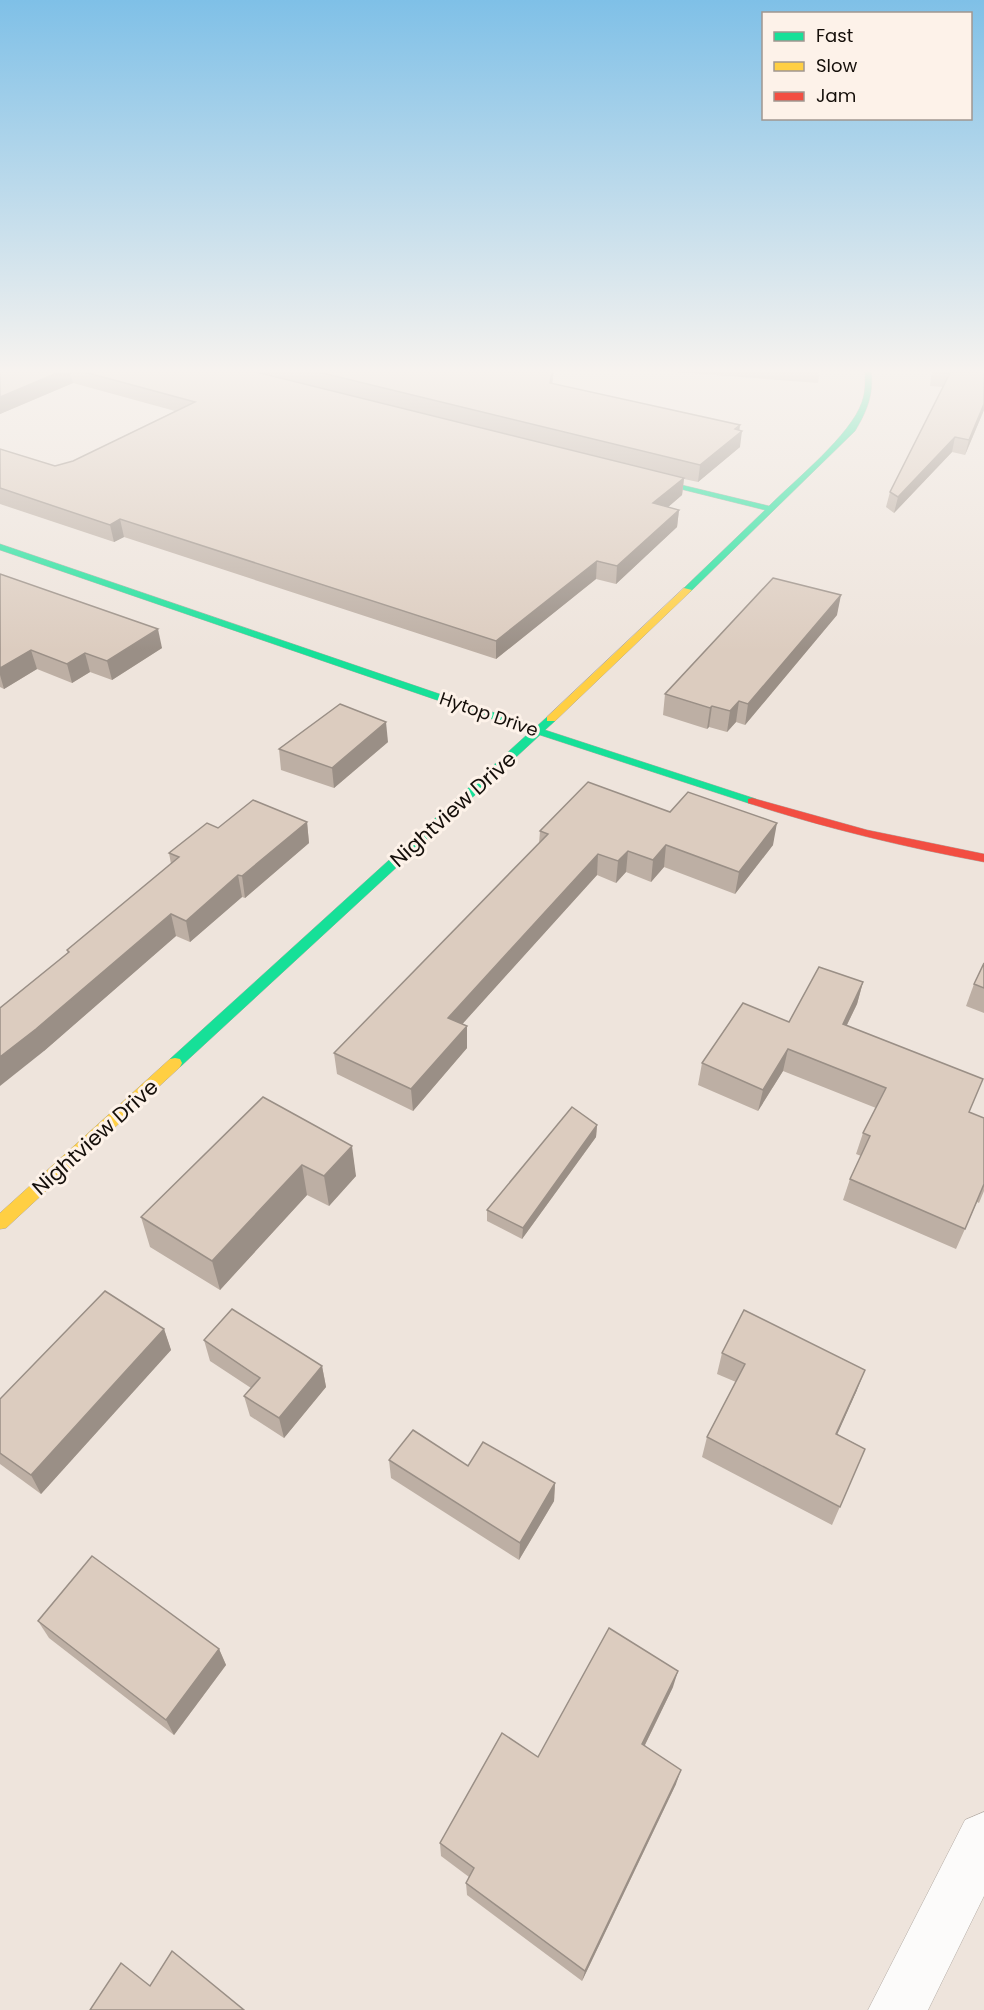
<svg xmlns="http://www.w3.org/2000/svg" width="984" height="2010" viewBox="0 0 984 2010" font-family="Poppins,sans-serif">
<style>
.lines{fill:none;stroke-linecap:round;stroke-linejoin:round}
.street-casing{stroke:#b3aba4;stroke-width:1}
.fast-casing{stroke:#b3aba4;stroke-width:1}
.slow-casing{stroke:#b3aba4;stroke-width:1}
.jam-casing{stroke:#b3aba4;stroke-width:1}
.street{fill:#fcfbfa;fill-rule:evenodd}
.fast{fill:#16e098;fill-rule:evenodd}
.slow{fill:#ffcf43;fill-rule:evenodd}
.jam{fill:#f24e42;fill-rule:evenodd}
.wall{fill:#bdafa4}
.shaded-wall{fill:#9a8f86}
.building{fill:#dcccbf;stroke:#9a8f86;stroke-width:1.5}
.labels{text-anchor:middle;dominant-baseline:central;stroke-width:6;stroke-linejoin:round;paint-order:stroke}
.far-street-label{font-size:18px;fill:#150f0a;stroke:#fdf2e9}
.street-label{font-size:21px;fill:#150f0a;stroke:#fdf2e9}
</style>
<rect width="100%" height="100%" fill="#eee4dc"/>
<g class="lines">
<!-- street casing -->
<g class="street-casing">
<path id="street" d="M984 1812V1896L928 2010H868L965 1820Z"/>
</g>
<!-- fast casing -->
<g class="fast-casing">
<g id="fast">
<path d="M865 370H871C874 394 867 411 855 431L690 592H684V588L765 510 636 478V474L769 506C795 480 851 435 862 402 866 391 865 381 865 370Z"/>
<path d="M0 544 536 727 547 717H555V721L545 730 756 799 758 801 752 804 748 803 540 735 180 1067H170L168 1063 170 1059 530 732 0 550Z"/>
</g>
</g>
<!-- slow casing -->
<g class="slow-casing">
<g id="slow">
<path d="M684 588 692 590 555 721H547V717Z"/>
<path d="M175 1058 180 1059 182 1063 180 1067 6 1228 0 1229V1213L170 1059Z"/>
</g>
</g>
<!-- jam casing -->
<g class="jam-casing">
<path id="jam" d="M752 798 867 830 984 854V862C904 847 825 828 748 803V799Z"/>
</g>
<!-- street -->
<use href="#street" class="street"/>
<!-- fast -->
<use href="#fast" class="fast"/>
<!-- slow -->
<use href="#slow" class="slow"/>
<!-- jam -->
<use href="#jam" class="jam"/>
</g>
<!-- wall -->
<g class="wall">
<path d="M0 370H554L552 384 739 430 740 447 698 482 684 479 682 495 668 507 679 510 677 527 616 584 596 579 496 659 124 537 114 542 0 504V449L55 466 73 461 175 411 73 383 0 414Z"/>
<path d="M649 370H820L818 383Z"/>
<path d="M932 370H984V410L965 455 952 452 894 513 886 507 890 492 943 387 930 386Z"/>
<path d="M0 574 162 648 112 680 90 672 72 683 37 669 4 689 0 687Z"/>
<path d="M837 615 745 725 736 722 727 732 709 727 707 729 663 715 665 694Z"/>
<path d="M388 742 334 788 281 770 279 749Z"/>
<path d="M670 812 773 845 735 894 664 867 651 882 626 872 616 883 597 875 462 1024 467 1026V1048L413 1111 337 1074 334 1053 539 844 540 831Z"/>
<path d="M307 822 309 843 245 898 242 897 190 942 176 936 44 1051 68 953 67 950 171 864 169 853 218 828Z"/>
<path d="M984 963V1013L966 1006 974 984Z"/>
<path d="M863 982 857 1004 847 1025 969 1113 984 1118V1191L979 1203 977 1202 956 1249 843 1200 850 1179 861 1156 856 1154 863 1133 876 1108 783 1071 758 1111 698 1085 702 1063 789 1022Z"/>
<path d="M263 1097 356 1176 329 1206 307 1195 220 1290 150 1247 141 1217Z"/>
<path d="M597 1125 596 1137 522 1239 487 1221V1210Z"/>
<path d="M164 1329 171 1350 41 1494 0 1464V1399Z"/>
<path d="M204 1340 322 1366 326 1387 284 1438 250 1416 244 1396 251 1388 210 1361Z"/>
<path d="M722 1353 857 1390 837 1434 865 1449 832 1525 702 1457 707 1437 736 1382 717 1374Z"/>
<path d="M389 1460 468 1466 555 1483 554 1501 519 1560 391 1478Z"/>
<path d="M38 1621 219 1649 226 1665 174 1735 49 1638Z"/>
<path d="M673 1687 645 1745 676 1784 582 1981 467 1895 466 1883 469 1877 441 1856 440 1843 538 1757Z"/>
</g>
<!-- shaded-wall -->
<g class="shaded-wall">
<path d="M64 370H70L73 383 0 414V397Z"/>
<path d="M552 370H554L550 399V383Z"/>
<path d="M984 404V410L965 455 969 440Z"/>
<path d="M740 425 739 434 742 431 740 447 698 482 700 465Z"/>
<path d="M955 437 952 452 894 513 898 497Z"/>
<path d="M684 478 682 495 652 521 653 503Z"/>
<path d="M679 510 677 527 616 584 617 566Z"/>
<path d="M120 519 124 537 114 542 110 525Z"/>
<path d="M597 561 596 579 496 659V641Z"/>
<path d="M841 595 837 615 745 725 748 704Z"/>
<path d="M158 629 162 648 112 680 107 661Z"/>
<path d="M31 650 37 669 4 689 0 675V668Z"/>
<path d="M85 653 90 672 72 683 67 664Z"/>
<path d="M739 701 736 722 727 732 730 711Z"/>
<path d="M712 706 709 727 707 729 710 708Z"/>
<path d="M386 722 388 742 334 788 332 768Z"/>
<path d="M307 822 309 843 245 898 242 876Z"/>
<path d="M777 823 773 845 735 894 739 872Z"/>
<path d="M666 845 664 867 651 882 653 860Z"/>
<path d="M628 851 626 872 616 883 618 861Z"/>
<path d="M598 854 597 875 448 1040V1018Z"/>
<path d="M238 875 242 897 190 942 186 921Z"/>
<path d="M171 914 176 936 44 1051 0 1086V1057Z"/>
<path d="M863 982 857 1004 837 1045 843 1024Z"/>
<path d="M467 1026V1048L413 1111 411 1089Z"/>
<path d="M788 1049 783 1071 758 1111 763 1090Z"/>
<path d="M597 1125 596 1137 522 1239 523 1228Z"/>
<path d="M352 1146 356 1176 329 1206 324 1176Z"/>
<path d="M302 1165 307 1195 220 1290 212 1261Z"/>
<path d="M164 1329 171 1350 41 1494 31 1475Z"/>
<path d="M322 1366 326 1387 284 1438 279 1418Z"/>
<path d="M865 1370 857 1390 829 1453 836 1434Z"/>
<path d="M555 1483 554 1501 519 1560 520 1543Z"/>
<path d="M219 1649 226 1665 174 1735 166 1720Z"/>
<path d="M678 1671 673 1687 638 1759 642 1744Z"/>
<path d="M681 1770 676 1784 582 1981 585 1971Z"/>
</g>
<!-- building -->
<g class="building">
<path d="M0 370H64L0 397Z"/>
<path d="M77 370H248L684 478 653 503 679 510 617 566 597 561 496 641 120 519 110 525 0 488V449L55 466 73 461 195 402Z"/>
<path d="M310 370H552L550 383 740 425 735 429 742 431 700 465Z"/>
<path d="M934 370H984V404L969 440 955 437 898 497 890 492 950 373 933 372Z"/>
<path d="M0 574 158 629 107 661 85 653 67 664 31 650 0 668Z"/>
<path d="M773 578 841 595 748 704 739 701 730 711 712 706 710 708 665 694Z"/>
<path d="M340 704 386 722 332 768 279 749Z"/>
<path d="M588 782 670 812 688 792 777 823 739 872 666 845 653 860 628 851 618 861 598 854 448 1018 467 1026 411 1089 334 1053 548 834 540 831Z"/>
<path d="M253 800 307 822 242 876 238 875 186 921 171 914 36 1029 0 1057V1008L69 952 67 950 179 857 169 853 207 823 218 828Z"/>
<path d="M984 963V988L974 984Z"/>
<path d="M819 967 863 982 843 1024 983 1079 969 1112 984 1118V1184L965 1229 850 1179 870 1136 863 1133 886 1088 788 1049 763 1090 702 1063 743 1003 789 1022Z"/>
<path d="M263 1097 352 1146 324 1176 302 1165 212 1261 141 1217Z"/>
<path d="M572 1107 597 1125 523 1228 487 1210Z"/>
<path d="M105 1291 164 1329 31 1475 0 1453V1399Z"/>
<path d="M232 1309 322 1366 279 1418 244 1396 260 1378 204 1340Z"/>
<path d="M744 1310 865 1370 836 1434 865 1449 840 1507 707 1437 745 1364 722 1353Z"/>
<path d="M413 1430 468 1466 483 1442 555 1483 520 1543 389 1460Z"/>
<path d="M92 1556 219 1649 166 1720 38 1621Z"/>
<path d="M609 1628 678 1671 642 1744 681 1770 585 1971 466 1883 474 1868 440 1843 502 1733 538 1757Z"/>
<path d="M172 1951 244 2010H90L121 1963 150 1986Z"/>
</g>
<!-- sky -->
<linearGradient id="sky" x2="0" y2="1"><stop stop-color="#7fc0e7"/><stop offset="0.57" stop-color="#f7f3ef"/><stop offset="1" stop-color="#f7f3ef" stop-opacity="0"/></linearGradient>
<rect width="984" height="651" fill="url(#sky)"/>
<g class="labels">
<!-- far-street labels -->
<g class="far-street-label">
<text transform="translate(489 714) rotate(19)">Hytop Drive</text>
</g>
<!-- street labels -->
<g class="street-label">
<text transform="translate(453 809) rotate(-42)">Nightview Drive</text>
<text transform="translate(95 1137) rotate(-42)">Nightview Drive</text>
</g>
</g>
<!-- legend -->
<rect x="762" y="12" width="210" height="108" fill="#fdf2e9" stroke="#a09790" stroke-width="1.5"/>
<rect x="774" y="32" width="30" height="9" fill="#16e098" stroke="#a09790" stroke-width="1.5"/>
<text x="816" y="42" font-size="18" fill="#150f0a">Fast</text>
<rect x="774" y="62" width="30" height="9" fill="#ffcf43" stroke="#a09790" stroke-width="1.5"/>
<text x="816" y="72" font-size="18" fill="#150f0a">Slow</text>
<rect x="774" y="92" width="30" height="9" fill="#f24e42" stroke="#a09790" stroke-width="1.5"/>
<text x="816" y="102" font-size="18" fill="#150f0a">Jam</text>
</svg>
